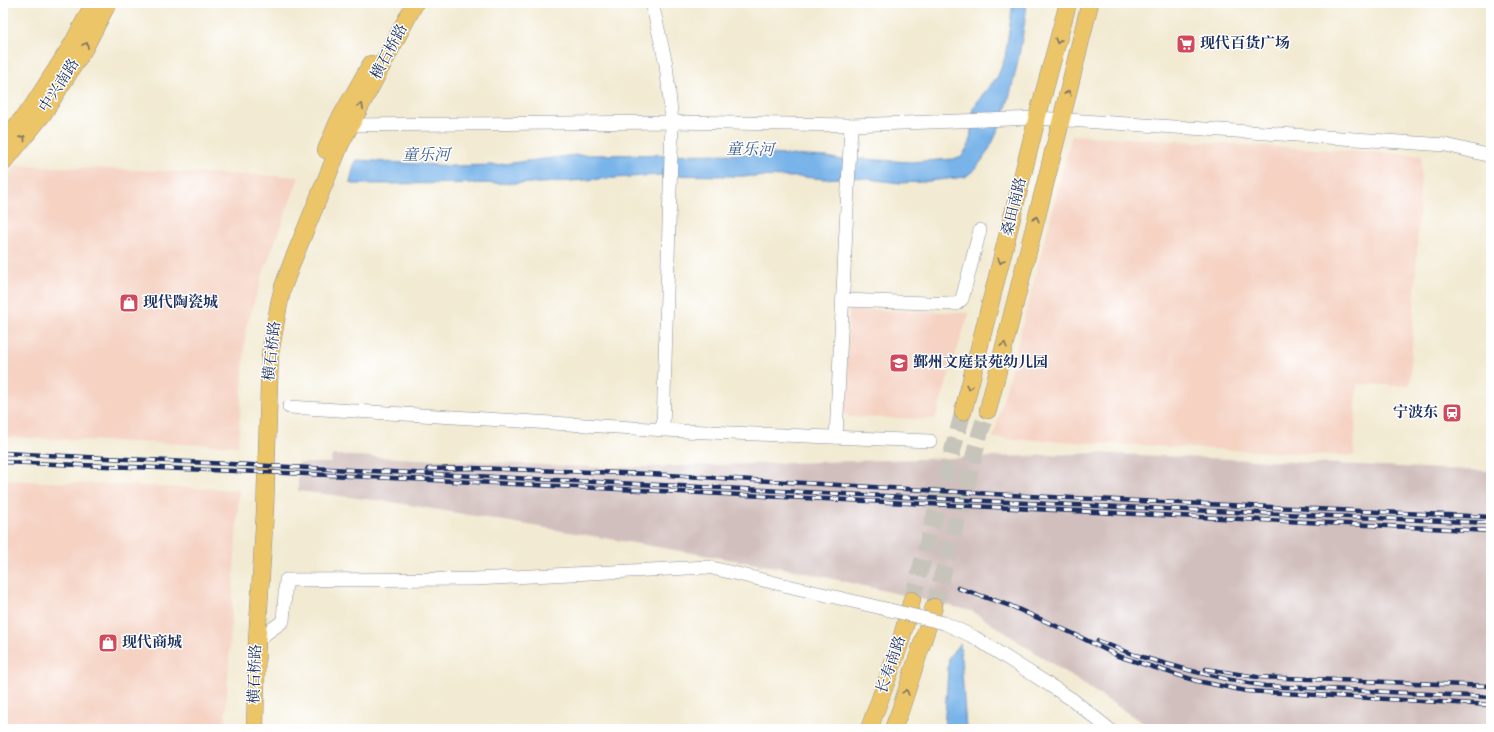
<svg xmlns="http://www.w3.org/2000/svg" width="1494" height="732" viewBox="0 0 1494 732" font-family="'Sorts Mill Goudy','Noto Serif SC',serif">
<style>
.built{fill:#f5d2c2}
.industrial{fill:#d1bfbd}
.water{fill:#78b3e9;stroke:#4a71a4}
.lines{fill:none;stroke-linecap:round;stroke-linejoin:round}
.major-tunnel{stroke:#c7c5bb;stroke-width:17;stroke-dasharray:17 8;stroke-linecap:butt}
.minor-casing{stroke:#868c98;stroke-width:14}
.major-casing{stroke:#868c98;stroke-width:18}
.minor{stroke:#fff;stroke-width:13}
.major{stroke:#edc569;stroke-width:17}
.rail-casing{stroke:#1b2f5e;stroke-width:4.5}
.rail{stroke:#fff;stroke-width:3;stroke-dasharray:9;stroke-linecap:butt}
.minor-bridge-casing{stroke:#868c98;stroke-width:14;stroke-linecap:butt}
.minor-bridge{stroke:#fff;stroke-width:13}
.oneway{stroke:#797263}
.labels{text-anchor:middle;dominant-baseline:central;stroke-width:3;stroke-linejoin:round;paint-order:stroke}
.poi-label{font-size:15px;font-weight:bold;fill:#1b2f5e;stroke:#fff;text-anchor:start}
.street-label{font-size:15px;fill:#1b2f5e;stroke:#fff}
.water-label{font-size:16px;font-style:italic;fill:#3c5d8f;stroke:#fff}
</style>
<rect width="100%" height="100%" fill="#fff"/>
<filter id="ink" filterUnits="userSpaceOnUse"><feTurbulence type="fractalNoise" baseFrequency=".025" numOctaves="2"/><feDisplacementMap in="SourceGraphic" scale="8" xChannelSelector="R" yChannelSelector="G"/><feConvolveMatrix kernelMatrix="1 2 1 2 8 2 1 2 1" color-interpolation-filters="sRGB"/></filter>
<filter id="wash" filterUnits="userSpaceOnUse"><feTurbulence type="fractalNoise" baseFrequency=".012" numOctaves="4" result="noise"/><feDisplacementMap in="SourceGraphic" scale="16" xChannelSelector="R" yChannelSelector="G"/><feGaussianBlur stdDeviation="0.9" result="paint"/><feColorMatrix in="noise" values="0 0 0 0 0 0 0 0 0 0 0 0 0 0 0 0 0 1.4 0 .05"/><feComposite in="paint" operator="in"/></filter>
<g filter="url(#wash)">
<rect width="100%" height="100%" fill="#f2ead2"/>
<!-- built -->
<g class="built">
<path d="M1072 135 1422 155 1410 386 1357 384 1354 456 993 438Z"/>
<path d="M17 165 299 177 262 277 246 328 238 446 3 437V180Z"/>
<path d="M849 309 969 313 935 419 850 417 843 412Z"/>
<path d="M3 480 239 490 225 729H3Z"/>
</g>
<!-- industrial -->
<path class="industrial" d="M1094 453 1491 471V729H1152L972 611 799 571 392 502 298 491V463H331L332 455 611 468 1027 456Z"/>
<!-- water -->
<g class="water">
<path d="M1013 3H1027C1022 47 1005 152 965 177L920 182 900 183 853 177 824 179 803 177 659 175 541 183 354 184 350 183 354 165 357 160 452 166 496 165 576 155 767 154 827 157 841 160 863 159 910 162 953 159 962 156 970 143 973 108 983 94 998 76 1005 58Z"/>
<path d="M960 643 966 729H944L949 657Z"/>
</g>
</g>
<g filter="url(#ink)">
<g class="lines">
<!-- major-tunnel -->
<g class="major-tunnel">
<path d="M912 600 963 412"/>
<path d="M934 607 980 433 988 410"/>
</g>
<!-- minor casing -->
<g class="minor-casing">
<g id="minor">
<path d="M652 3 666 64 672 122 663 430"/>
<path d="M351 125 672 122 851 125 1037 118 1446 145 1491 156"/>
<path d="M843 300 956 304 962 299 980 230"/>
<path d="M289 407 682 431 930 441"/>
<path d="M836 437 851 125"/>
<path d="M944 623 974 637 1073 700 1109 729"/>
<path d="M257 640 283 621 286 580 475 579 708 567 890 610"/>
</g>
</g>
<!-- major casing -->
<g class="major-casing">
<g id="major">
<path d="M3 142 32 107 73 43 94 3"/>
<path d="M326 150 338 122 371 64"/>
<path d="M3 163 43 114 84 49 108 3"/>
<path d="M988 410 1059 129 1090 3"/>
<path d="M963 412 1037 118 1068 3"/>
<path d="M255 729 257 640 265 511 270 354 279 304 283 287 293 260 341 143 415 3"/>
<path d="M869 729 899 647 912 600"/>
<path d="M893 729 900 711 934 607"/>
</g>
</g>
<!-- minor -->
<use href="#minor" class="minor"/>
<!-- major -->
<use href="#major" class="major"/>
<!-- rail casing -->
<g class="rail-casing">
<g id="rail">
<path d="M3 453 1028 503 1491 523"/>
<path d="M3 462 287 473 1491 531"/>
<path d="M428 469 473 468 651 474 1028 496 1491 517"/>
<path d="M958 588 1011 606 1074 634 1118 656 1197 681 1246 691 1491 705"/>
<path d="M1098 641 1135 655 1188 670 1226 679 1265 686 1491 697"/>
<path d="M1206 669 1257 677 1491 686"/>
</g>
</g>
<!-- rail -->
<use href="#rail" class="rail"/>
<!-- minor-bridge casing -->
<g class="minor-bridge-casing">
<path id="minor-bridge" d="M890 610 944 623"/>
</g>
<!-- minor-bridge -->
<use href="#minor-bridge" class="minor-bridge"/>
</g>
<!-- one-way arrows -->
<defs><path id="oneway-chevron" d="M-2-3.5L2.5 0L-2 3.5" fill="none" stroke-width="1.6" stroke-linecap="round" stroke-linejoin="round"/></defs>
<g class="oneway">
<use href="#oneway-chevron" transform="translate(1058 41) rotate(105)"/>
<use href="#oneway-chevron" transform="translate(86 45) rotate(-61)"/>
<use href="#oneway-chevron" transform="translate(1068 93) rotate(-76)"/>
<use href="#oneway-chevron" transform="translate(361 106) rotate(-62)"/>
<use href="#oneway-chevron" transform="translate(23 138) rotate(-51)"/>
<use href="#oneway-chevron" transform="translate(1036 219) rotate(-76)"/>
<use href="#oneway-chevron" transform="translate(1001 261) rotate(104)"/>
<use href="#oneway-chevron" transform="translate(1004 345) rotate(-76)"/>
<use href="#oneway-chevron" transform="translate(969 387) rotate(104)"/>
<use href="#oneway-chevron" transform="translate(906 692) rotate(-73)"/>
</g>
</g>
<!-- icons -->
<defs>
<g id="supermarket-square" transform="scale(1)"><rect x="-9" y="-9" width="18" height="18" rx="4" fill="#d1495b" stroke="#fff"/><path d="M-6-5.5h2.5l.6 2H6L4.5 2H-2.5L-4.4-4H-6ZM-1.5 3.2a1.3 1.3 0 1 0 .1 0ZM3 3.2a1.3 1.3 0 1 0 .1 0Z" fill="#fff"/></g>
<g id="shop-square" transform="scale(1)"><rect x="-9" y="-9" width="18" height="18" rx="4" fill="#d1495b" stroke="#fff"/><path d="M-5-2.5h2.3a2.7 3.5 0 0 1 5.4 0H5L5.5 6h-11ZM-1.5-2.5h3a1.5 2.3 0 0 0-3 0Z" fill="#fff"/></g>
<g id="school-square" transform="scale(1)"><rect x="-9" y="-9" width="18" height="18" rx="4" fill="#d1495b" stroke="#fff"/><path d="M0-5L7-2L0 1L-7-2ZM-4 1L0 2.5L4 1V4Q0 6-4 4Z" fill="#fff"/></g>
<g id="station-square" transform="scale(1)"><rect x="-9" y="-9" width="18" height="18" rx="4" fill="#d1495b" stroke="#fff"/><path d="M-3-6H3Q5-6 5-4V2Q5 4 3 4L4.5 6H3L1.5 4h-3L-3 6H-4.5L-3 4Q-5 4-5 2V-4Q-5-6-3-6ZM-3.5-4v3h7v-3ZM-3.5 1v1.5H-2V1ZM2 1v1.5H3.5V1Z" fill="#fff"/></g>
</defs>
<g fill-rule="evenodd">
<use href="#supermarket-square" x="1186" y="44"/>
<use href="#shop-square" x="129" y="303"/>
<use href="#school-square" x="899" y="363"/>
<use href="#station-square" x="1452" y="413"/>
<use href="#shop-square" x="108" y="643"/>
</g>
<g class="labels">
<!-- poi labels -->
<g class="poi-label">
<text x="1200" y="44">现代百货广场</text>
<text x="143" y="303">现代陶瓷城</text>
<text x="913" y="363">鄞州文庭景苑幼儿园</text>
<text x="1438" y="413" text-anchor="end">宁波东</text>
<text x="122" y="643">现代商城</text>
</g>
<!-- street labels -->
<g class="street-label">
<text transform="translate(390 52) rotate(-62)">横石桥路</text>
<text transform="translate(60 86) rotate(-57)">中兴南路</text>
<text transform="translate(1015 207) rotate(-76)">桑田南路</text>
<text transform="translate(273 351) rotate(-84)">横石桥路</text>
<text transform="translate(892 665) rotate(-71)">长寿南路</text>
<text transform="translate(256 674) rotate(-88)">横石桥路</text>
</g>
<!-- water labels -->
<g class="water-label">
<text transform="translate(750 151) rotate(1)">童乐河</text>
<text x="426" y="156">童乐河</text>
</g>
</g>
<!-- margin -->
<rect width="1494" height="732" fill="none" stroke="#fff" stroke-width="16"/>
</svg>
